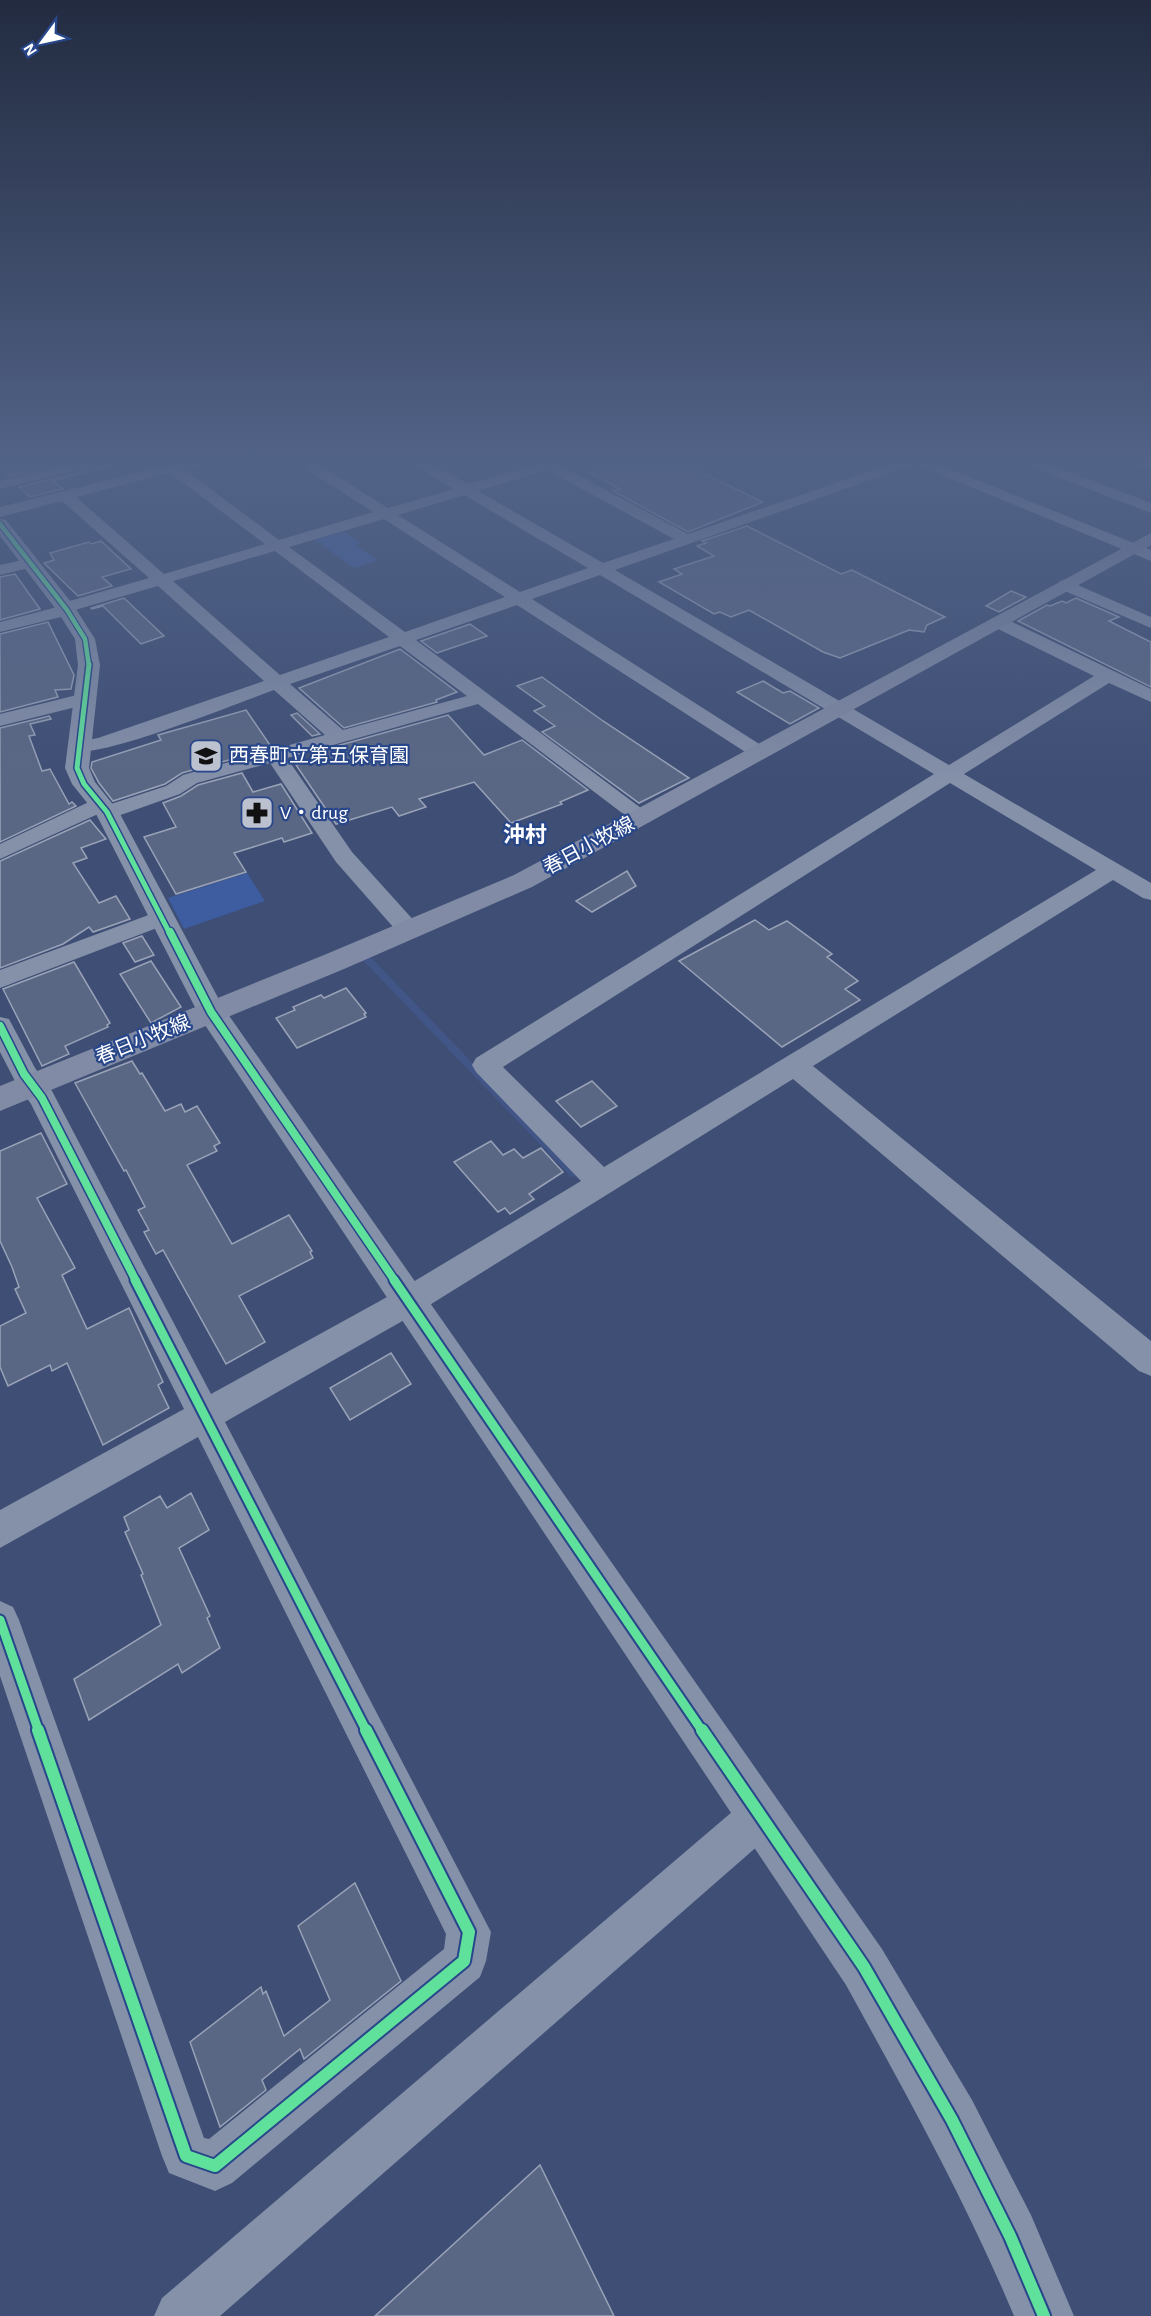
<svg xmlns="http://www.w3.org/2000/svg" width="1151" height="2316" viewBox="0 0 1151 2316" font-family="'Alegreya Sans','Noto Sans JP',sans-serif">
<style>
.green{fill:#3d5da0}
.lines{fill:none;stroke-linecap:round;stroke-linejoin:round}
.stream-far1{stroke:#415686;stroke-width:4.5}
.stream{stroke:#415686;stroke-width:8}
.building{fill:#5a6784;stroke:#99a2b7;stroke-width:1.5}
.minor{fill:#8590a9;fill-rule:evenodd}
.tertiary{fill:#8590a9;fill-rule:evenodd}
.secondary{fill:#818ba5;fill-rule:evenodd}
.cycleway-far4-casing{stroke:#28468a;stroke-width:7}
.cycleway-far3-casing{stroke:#28468a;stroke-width:8}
.cycleway-far2-casing{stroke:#28468a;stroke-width:11}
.cycleway-far1-casing{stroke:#28468a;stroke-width:13}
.cycleway-casing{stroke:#28468a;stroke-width:16}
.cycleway-far4{stroke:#60e19b;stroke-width:4.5}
.cycleway-far3{stroke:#60e19b;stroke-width:5}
.cycleway-far2{stroke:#60e19b;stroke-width:8}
.cycleway-far1{stroke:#60e19b;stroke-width:9}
.cycleway{stroke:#60e19b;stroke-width:12}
.labels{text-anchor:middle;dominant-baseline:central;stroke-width:4.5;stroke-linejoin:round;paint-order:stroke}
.far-poi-label{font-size:20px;fill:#fff;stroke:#28468a;text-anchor:start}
.far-street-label{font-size:20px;fill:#fff;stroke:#28468a}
.far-quarter-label{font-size:22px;font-weight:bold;fill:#fff;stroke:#28468a}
</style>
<rect width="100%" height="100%" fill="#3e4e74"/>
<!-- green -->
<g class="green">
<path d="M344 531 360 543 356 545 378 560 354 568 315 540Z"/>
<path d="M247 873 265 901 184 929 168 898Z"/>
</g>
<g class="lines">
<!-- stream-far1 -->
<path class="stream-far1" d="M184 469 224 459"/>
<!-- stream -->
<path class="stream" d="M367 959 573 1173"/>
</g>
<!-- building -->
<g class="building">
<path d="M0 459H83L9 476 0 468Z"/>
<path d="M639 459H674L763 502 688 532 613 491 620 489 590 473Z"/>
<path d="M113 464V465L53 481 63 489 30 497 19 487Z"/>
<path d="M747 526 841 574 852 570 945 617 927 625 924 632 909 630 840 658 823 652 749 610 731 617 720 612 714 614 659 582 682 574 674 569 714 556 697 546 706 543 702 541Z"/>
<path d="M101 541 131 569 102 577 112 586 78 596 44 563 54 560 50 553 89 542 91 544Z"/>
<path d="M15 574 40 609 0 620V577Z"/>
<path d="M1011 591 1026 597 999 612 986 606Z"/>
<path d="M124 598 164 636 141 644 103 606 92 609 91 608Z"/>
<path d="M1076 598 1119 617 1109 621 1151 642V687L1018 621 1047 605 1050 606 1062 601 1066 603Z"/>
<path d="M48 622 74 675 71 689 55 690 58 697 0 712V634Z"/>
<path d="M470 624 487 636 437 653 421 641Z"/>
<path d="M400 649 457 692 436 700 437 702 344 728 299 688Z"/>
<path d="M542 677 603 721 689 778 639 803 542 732 555 726 534 711 545 706 517 686Z"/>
<path d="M763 681 783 693 790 691 819 708 790 724 737 692Z"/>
<path d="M246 710 272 748 182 773 165 784 113 801 99 783 91 768 92 762 161 740 158 735Z"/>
<path d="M297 713 320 734 312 736 291 715Z"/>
<path d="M448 715 484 755 522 740 588 790 560 802 562 804 511 823 474 782 419 799 426 807 399 816 392 807 336 824 296 765 327 757 322 750Z"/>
<path d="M49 716 51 719 30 724 35 735 29 736 42 771 50 769 69 804 72 802 76 806 0 842V728Z"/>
<path d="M242 773 253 792 281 784 312 833 284 842 282 838 234 853 246 872 176 894 144 837 176 827 163 803 181 796 198 785Z"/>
<path d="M90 820 106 839 81 848 87 858 73 863 99 903 116 896 130 919 93 932 89 927 63 944 0 968V861Z"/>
<path d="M627 871 636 886 592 912 576 901Z"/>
<path d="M755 920 769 930 787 921 832 954 827 957 858 981 845 989 860 1000 782 1047 679 961Z"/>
<path d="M142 936 154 955 135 962 123 943Z"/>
<path d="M151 961 181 1007 151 1023 120 974Z"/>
<path d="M74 962 110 1023 107 1025 108 1027 65 1046 69 1054 42 1066 3 989Z"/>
<path d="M346 988 366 1013 364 1014 366 1017 297 1048 276 1018 295 1010 293 1007 321 995 324 998Z"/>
<path d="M132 1061 140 1074 142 1073 165 1111 181 1104 185 1112 197 1106 220 1143 214 1146 217 1151 187 1165 232 1244 289 1215 312 1251 310 1252 313 1258 239 1296 265 1342 226 1364 163 1250 156 1254 144 1232 149 1230 138 1210 145 1207 126 1170 124 1171 75 1083Z"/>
<path d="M592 1081 617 1106 581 1127 556 1101Z"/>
<path d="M41 1133 67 1184 37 1198 75 1268 62 1275 87 1329 129 1308 163 1382 158 1385 169 1408 103 1445 67 1363 52 1371 50 1365 8 1386 0 1367V1326L26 1313 15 1289 19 1287 12 1267 0 1241V1151Z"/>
<path d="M491 1141 503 1155 514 1149 523 1158 541 1148 563 1172 529 1194 534 1199 510 1214 505 1208 498 1212 454 1162Z"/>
<path d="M391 1353 411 1384 350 1420 330 1388Z"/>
<path d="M191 1493 209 1530 179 1548 210 1616 207 1618 220 1648 182 1673 178 1664 89 1720 74 1679 161 1625 141 1575 143 1574 125 1532 129 1530 124 1517 160 1496 167 1508Z"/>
<path d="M355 1883 401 1981 304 2059 300 2049 262 2080 266 2090 220 2127 190 2042 261 1987 263 1994 266 1991 284 2036 330 2000 298 1926Z"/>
<path d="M540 2165 614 2316H375Z"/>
</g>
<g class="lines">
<!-- minor -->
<g class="minor">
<path d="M91 459H114L112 462 0 489V481Z"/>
<path d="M193 459H215L213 462 184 469 279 540 373 512 296 462 294 459H310L388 508 454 489 409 462 407 459H423L468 484 536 465 533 461 535 459 550 460 577 459 575 462 561 466 688 534 905 459H925L1151 550V561L915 464 615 570 949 765 1094 676 992 626 989 622 992 618H1004L1151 689V702L1109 683 964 774 1151 883V900L1143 898 1113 880 813 1066 1151 1341V1376L1139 1371 793 1079 420 1311 225 1422 491 1932 486 1961 480 1977 232 2183 215 2191 169 2173 162 2156 0 1676V1601L13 1607 19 1620 204 2138 209 2139 444 1949 446 1934 198 1437 0 1548V1510L184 1409 31 1104 15 1081 0 1052V1017L9 1019 35 1068 52 1091 211 1394 398 1291 581 1181 476 1072 472 1065 476 1058 934 774 600 575 532 599 767 749 770 753 767 757H753L517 605 416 640 653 817 650 822 642 823 634 822 478 704 287 758 352 852 417 924 421 930 417 936 409 938 401 936 336 862 270 763 197 783 180 794 115 817 107 818 98 814 0 859V844L93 800 101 799 109 800 111 804 166 786 183 775 325 735 274 690C237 703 101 759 71 751L68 747 71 743 98 738 264 681 158 586 75 610 73 614 0 632V622L57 607 59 604 149 578 62 501 0 517V507ZM547 470 674 539 603 563 478 491ZM170 473 265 544 164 574 76 497ZM464 495 588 568 520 592 398 515ZM384 519 505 597 405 632 289 547ZM275 551 389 637 280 675 173 581ZM400 646 467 696 343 730 290 684ZM950 783 1096 870 604 1167 503 1067Z"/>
<path d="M1017 459H1036L1151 503V513L1019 462Z"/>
<path d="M1124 459H1143L1151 461V470L1126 462Z"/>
<path d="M31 558 37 560 39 563 37 566 0 575V565Z"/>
<path d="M1066 580 1151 617V628L1060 589 1058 585 1060 581Z"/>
<path d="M85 693 92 695 95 699 92 703 0 726V714Z"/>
<path d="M162 910 170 913 174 918 170 923 0 988V970Z"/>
<path d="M761 1794 776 1800 782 1815 776 1830 220 2316H154L162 2298 746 1800Z"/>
</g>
<!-- tertiary -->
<path class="tertiary" d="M0 519 6 520 74 606 95 639 100 665 89 768 95 782 119 812 223 1007 882 1949 972 2100 1031 2215 1074 2316H1014C966 2201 906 2094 846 1985L201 1019 96 814 72 784 65 768 78 665 75 639 58 612 0 536Z"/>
<!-- secondary -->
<path class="secondary" d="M1151 533V545L532 887 344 969 0 1111V1086L324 955 514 875Z"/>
<!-- cycleway-far4 casing -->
<g class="cycleway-far4-casing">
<path id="cycleway-far4" d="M0 524 67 610 85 639 89 666"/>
</g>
<!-- cycleway-far3 casing -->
<g class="cycleway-far3-casing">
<path id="cycleway-far3" d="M89 664 77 768 84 784 107 812 170 934"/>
</g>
<!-- cycleway-far2 casing -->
<g class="cycleway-far2-casing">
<g id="cycleway-far2">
<path d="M170 932 211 1012 395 1281"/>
<path d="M0 1026 24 1074 42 1098 136 1281"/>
</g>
</g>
<!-- cycleway-far1 casing -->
<g class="cycleway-far1-casing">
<g id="cycleway-far1">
<path d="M135 1280 367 1732"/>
<path d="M394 1280 703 1732"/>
<path d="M0 1620 39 1732"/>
</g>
</g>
<!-- cycleway casing -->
<g class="cycleway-casing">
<g id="cycleway">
<path d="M38 1730 186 2156 215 2166 464 1961 469 1932 366 1730"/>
<path d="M702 1730 864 1967 952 2120 1010 2236 1044 2316"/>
</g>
</g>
<!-- cycleway-far4 -->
<use href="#cycleway-far4" class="cycleway-far4"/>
<!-- cycleway-far3 -->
<use href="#cycleway-far3" class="cycleway-far3"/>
<!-- cycleway-far2 -->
<use href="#cycleway-far2" class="cycleway-far2"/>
<!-- cycleway-far1 -->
<use href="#cycleway-far1" class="cycleway-far1"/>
<!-- cycleway -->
<use href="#cycleway" class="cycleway"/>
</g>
<!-- sky -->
<linearGradient id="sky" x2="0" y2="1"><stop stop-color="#222b40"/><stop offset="0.59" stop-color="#526388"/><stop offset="1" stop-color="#526388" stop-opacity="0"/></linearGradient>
<rect width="1151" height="783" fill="url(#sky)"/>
<!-- icons -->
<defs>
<g id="school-square" transform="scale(1.725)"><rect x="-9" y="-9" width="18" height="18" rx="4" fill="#bbc1ce" stroke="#28468a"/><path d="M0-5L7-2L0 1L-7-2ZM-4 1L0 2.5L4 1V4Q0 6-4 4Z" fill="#111"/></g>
<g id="pharmacy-square" transform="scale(1.725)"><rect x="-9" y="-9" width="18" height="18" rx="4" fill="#bbc1ce" stroke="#28468a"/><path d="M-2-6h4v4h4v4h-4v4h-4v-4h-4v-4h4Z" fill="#111"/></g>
</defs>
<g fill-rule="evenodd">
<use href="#school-square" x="206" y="756"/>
<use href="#pharmacy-square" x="257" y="813"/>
</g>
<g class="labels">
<!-- far-poi labels -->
<g class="far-poi-label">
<text x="229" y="756">西春町立第五保育園</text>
<text x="280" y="813">V・drug</text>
</g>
<!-- far-street labels -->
<g class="far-street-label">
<text transform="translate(589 846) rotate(-28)">春日小牧線</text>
<text transform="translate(143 1040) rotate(-22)">春日小牧線</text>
</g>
<!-- far-quarter labels -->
<g class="far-quarter-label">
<text x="525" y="835">沖村</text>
</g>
</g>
<!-- north arrow -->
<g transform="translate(42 42) rotate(237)" stroke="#28468a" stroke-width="4.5" paint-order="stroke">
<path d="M0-4.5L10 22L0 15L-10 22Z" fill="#ffffff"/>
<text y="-9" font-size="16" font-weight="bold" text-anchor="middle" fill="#ffffff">N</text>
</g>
</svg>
